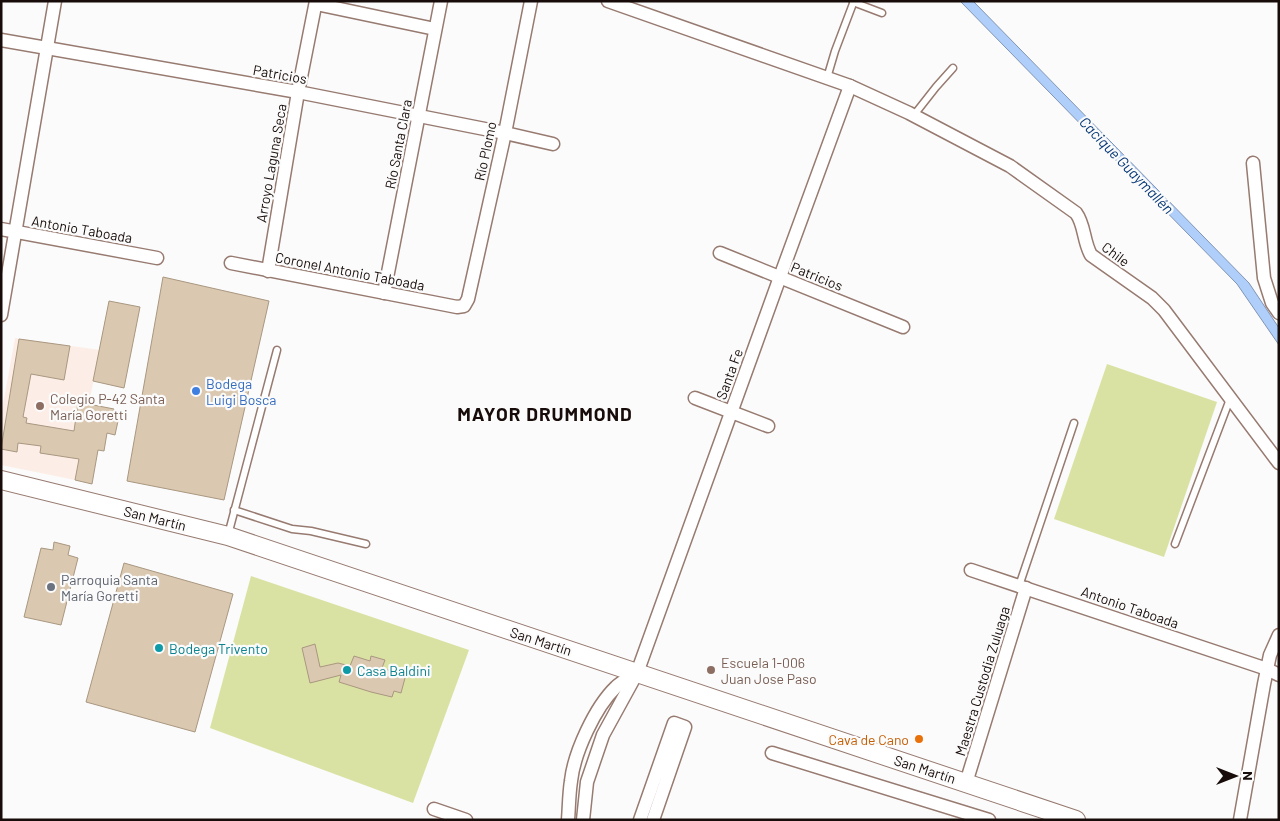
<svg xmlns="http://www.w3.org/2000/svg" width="1280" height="821" viewBox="0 0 1280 821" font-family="Barlow,sans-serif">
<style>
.education{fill:#fceee7}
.green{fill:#dae2a3}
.water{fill:#afcefa;stroke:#8194b2}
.building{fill:#dbc8b0;stroke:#a99780}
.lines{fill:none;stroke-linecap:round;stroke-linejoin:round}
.service-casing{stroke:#977a70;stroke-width:9}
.minor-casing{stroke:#977a70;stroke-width:15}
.secondary-casing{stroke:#977a70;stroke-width:20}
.service{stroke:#fff;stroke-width:6}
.minor{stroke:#fff;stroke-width:12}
.secondary{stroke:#fff;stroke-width:18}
.shop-dot{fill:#3f7fe0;stroke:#fbfbfb;stroke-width:2}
.education-dot{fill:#8d6e63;stroke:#fbfbfb;stroke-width:2}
.worship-dot{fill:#6b7280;stroke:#fbfbfb;stroke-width:2}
.culture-dot{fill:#0f9aa8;stroke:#fbfbfb;stroke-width:2}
.food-dot{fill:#e8710a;stroke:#fbfbfb;stroke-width:2}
.labels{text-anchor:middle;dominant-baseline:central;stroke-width:4.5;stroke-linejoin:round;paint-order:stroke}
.street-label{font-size:14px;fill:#170c09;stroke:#fbfbfb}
.shop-label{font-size:14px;fill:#366cbe;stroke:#fbfbfb;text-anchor:start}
.education-label{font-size:14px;fill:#785e54;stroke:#fbfbfb;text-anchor:start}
.worship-label{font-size:14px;fill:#5b616d;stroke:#fbfbfb;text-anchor:start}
.culture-label{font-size:14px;fill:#0d838f;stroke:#fbfbfb;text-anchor:start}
.food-label{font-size:14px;fill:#c56008;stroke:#fbfbfb;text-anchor:end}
.water-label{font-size:15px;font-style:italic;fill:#073877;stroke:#fbfbfb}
.district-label{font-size:19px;font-weight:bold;letter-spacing:1px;fill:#170c09;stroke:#fbfbfb}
</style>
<rect width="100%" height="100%" fill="#fbfbfb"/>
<!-- education -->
<path class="education" d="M15 338 100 350 90 398 79 397 74 429 84 431 75 480 1 465V415Z"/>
<!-- green -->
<g class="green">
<path d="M1107 364 1217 402 1164 557 1054 519Z"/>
<path d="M251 576 469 650 413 803 210 728Z"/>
</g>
<!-- water -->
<path class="water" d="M960 1H973L1249 283 1279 328V345L1237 284Z"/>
<!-- building -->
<g class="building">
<path d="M163 277 269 301 224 500 127 481Z"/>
<path d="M109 301 140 307 124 388 93 381Z"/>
<path d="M19 339 70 346 64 380 31 374 23 417 27 418 26 423 74 431 78 402 114 409 112 420 118 421 115 435 107 433 104 451 98 450 92 484 75 480 79 459 40 453 41 446 18 443 17 452 1 449Z"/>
<path d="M54 542 70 546 68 555 78 558 61 625 24 617 41 548 53 550Z"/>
<path d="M124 563 233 594 195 732 86 702Z"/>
<path d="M315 644 320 667 338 663 350 666 354 656 370 661 371 656 385 660 382 668 394 672 393 674 405 678 401 693 394 691 392 697 371 692 339 682 341 675 310 683 302 648Z"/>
</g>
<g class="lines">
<!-- service casing -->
<g class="service-casing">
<g id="service">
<path d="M853 2 882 13"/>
<path d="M827 78 835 51 854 1"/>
<path d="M914 115 936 87 953 68"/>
<path d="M234 510 292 529 311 531 366 544"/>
<path d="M228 535 277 350"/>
<path d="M1175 544 1230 399"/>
<path d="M1019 586 1074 423"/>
</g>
</g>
<!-- minor casing -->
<g class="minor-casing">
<g id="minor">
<path d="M608 1 850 86 909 113 1010 166 1076 213C1085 225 1083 241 1091 255L1152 298 1164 310 1279 463"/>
<path d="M316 4 435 29"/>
<path d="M1 40 298 92 505 133 553 144"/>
<path d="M1253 163 1264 278 1272 303 1279 313"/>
<path d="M1 229 157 258"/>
<path d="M720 253 903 327"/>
<path d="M231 263 457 307 464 306 468 299 505 133 531 1"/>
<path d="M268 271 298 92 316 1"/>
<path d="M384 293 441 1"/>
<path d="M1 315 55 1"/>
<path d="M695 398 768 426"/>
<path d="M971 570 1267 669 1279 675"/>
<path d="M772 753 989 820"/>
<path d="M966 783 1026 588"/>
<path d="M434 809 466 820"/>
<path d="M568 820C569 807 569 794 571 781 574 753 595 707 616 687 621 682 629 678 635 674"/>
<path d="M583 820 587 782 603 735 637 673 780 277 850 86"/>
<path d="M640 820 674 723 685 727 653 820"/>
<path d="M1240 820 1264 684 1270 655 1279 635"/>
</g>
</g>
<!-- secondary casing -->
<g class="secondary-casing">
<path id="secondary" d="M1 480 228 536 1076 820"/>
</g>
<!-- service -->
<use href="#service" class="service"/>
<!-- minor -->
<use href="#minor" class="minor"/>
<!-- secondary -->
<use href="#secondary" class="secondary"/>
</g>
<!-- markers -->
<circle class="shop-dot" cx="196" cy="391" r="5"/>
<g class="education-dot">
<circle cx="40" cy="406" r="5"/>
<circle cx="711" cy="670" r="5"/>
</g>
<circle class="worship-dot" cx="51" cy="587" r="5"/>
<g class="culture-dot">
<circle cx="159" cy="648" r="5"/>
<circle cx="347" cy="670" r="5"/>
</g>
<circle class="food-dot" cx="919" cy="739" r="5"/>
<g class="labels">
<!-- street labels -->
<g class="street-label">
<text transform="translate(280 74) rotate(10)">Patricios</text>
<text transform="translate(398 144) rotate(-79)">Río Santa Clara</text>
<text transform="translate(485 151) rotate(-78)">Río Plomo</text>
<text transform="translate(271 163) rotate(-80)">Arroyo Laguna Seca</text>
<text transform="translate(82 229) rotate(10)">Antonio Taboada</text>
<text transform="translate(1116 254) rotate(37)">Chile</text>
<text transform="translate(350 271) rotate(11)">Coronel Antonio Taboada</text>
<text transform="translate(817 276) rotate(22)">Patricios</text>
<text transform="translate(729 374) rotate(-70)">Santa Fe</text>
<text transform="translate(155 518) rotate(14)">San Martín</text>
<text transform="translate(1130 607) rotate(19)">Antonio Taboada</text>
<text transform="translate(541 641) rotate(18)">San Martín</text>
<text transform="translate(982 681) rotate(-73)">Maestra Custodia Zuluaga</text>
<text transform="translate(925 769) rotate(18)">San Martín</text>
</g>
<!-- shop labels -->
<g class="shop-label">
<text x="206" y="383">Bodega<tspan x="206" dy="16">Luigi Bosca</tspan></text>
</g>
<!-- education labels -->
<g class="education-label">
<text x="50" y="398">Colegio P-42 Santa<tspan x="50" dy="16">María Goretti</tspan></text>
<text x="721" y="662">Escuela 1-006<tspan x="721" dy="16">Juan Jose Paso</tspan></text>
</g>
<!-- worship labels -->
<g class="worship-label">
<text x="61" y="579">Parroquia Santa<tspan x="61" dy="16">María Goretti</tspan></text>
</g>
<!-- culture labels -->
<g class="culture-label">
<text x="169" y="648">Bodega Trivento</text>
<text x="357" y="670">Casa Baldini</text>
</g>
<!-- food labels -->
<g class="food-label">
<text x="909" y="739">Cava de Cano</text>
</g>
<!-- water labels -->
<g class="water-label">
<text transform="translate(1127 165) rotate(46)">Cacique Guaymallén</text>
</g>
<!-- district labels -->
<g class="district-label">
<text x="545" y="413">MAYOR DRUMMOND</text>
</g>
</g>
<!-- border -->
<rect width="1280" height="821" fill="none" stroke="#170c09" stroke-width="5"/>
<!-- north arrow -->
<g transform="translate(1235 776) rotate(90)" stroke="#fbfbfb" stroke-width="4" paint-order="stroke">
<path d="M0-4L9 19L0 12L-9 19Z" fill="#170c09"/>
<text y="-8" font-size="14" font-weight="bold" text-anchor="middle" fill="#170c09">N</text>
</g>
</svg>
